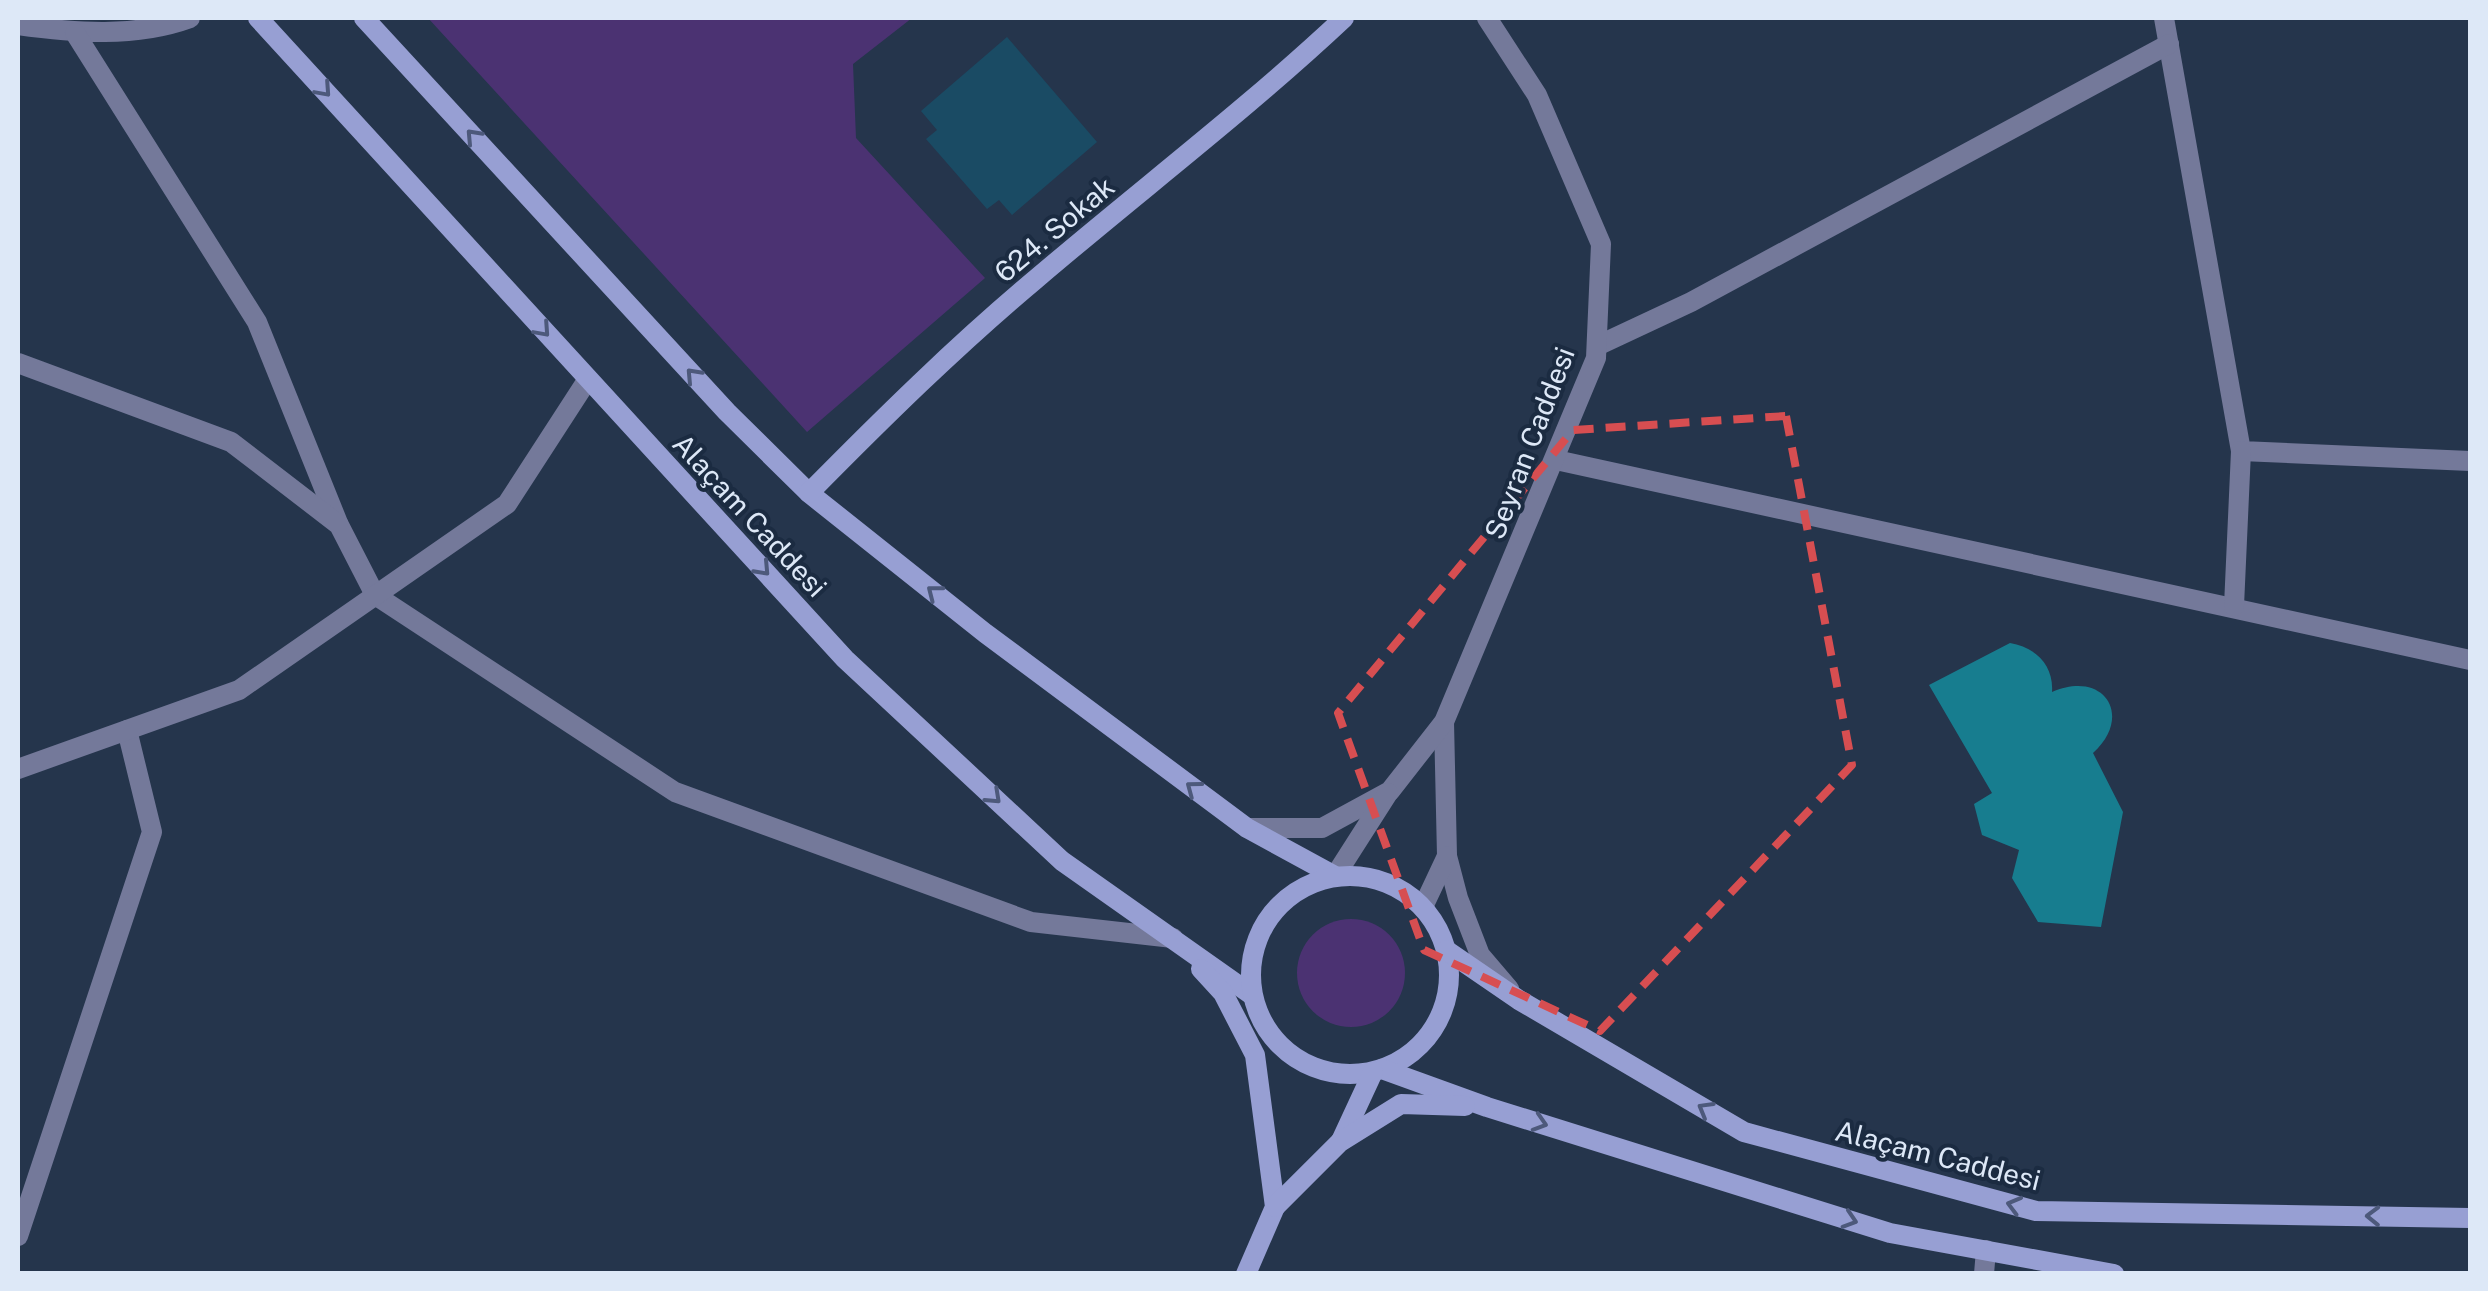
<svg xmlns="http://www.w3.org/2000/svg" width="2488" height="1291" viewBox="0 0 2488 1291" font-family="'Public Sans',sans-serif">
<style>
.green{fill:#4b3272}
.water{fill:#177d8f}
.building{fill:#1a4b64}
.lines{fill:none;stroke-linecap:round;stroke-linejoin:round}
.lane{stroke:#74799a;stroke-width:20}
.street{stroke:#74799a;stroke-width:20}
.secondary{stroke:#979fd3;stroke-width:20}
.oneway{stroke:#4d597b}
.marked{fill:none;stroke:#d74e51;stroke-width:8;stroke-dasharray:20 12;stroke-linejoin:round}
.labels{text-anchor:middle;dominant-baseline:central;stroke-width:8;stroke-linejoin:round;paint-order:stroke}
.street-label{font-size:28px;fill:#dde8f7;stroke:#1b2b41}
</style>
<rect width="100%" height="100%" fill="#25354c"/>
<!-- green -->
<g class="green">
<path d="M428 18H912L853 64 856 138 985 278 807 432Z"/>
<circle cx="1351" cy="973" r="54"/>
</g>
<!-- water -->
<path class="water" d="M2010 643C2035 647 2054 665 2052 692 2104 669 2134 716 2093 753L2123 812 2101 927 2038 922 2012 878 2019 850 1982 835 1974 804 1992 793 1929 685Z"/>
<!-- building -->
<path class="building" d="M1007 37 1097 142 1012 215 999 200 987 209 926 139 937 130 921 111Z"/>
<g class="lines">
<!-- lane -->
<path class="lane" d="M18 1236 152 832 127 730"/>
<!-- street -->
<g class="street">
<path d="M2164 18 2241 451 2470 461"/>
<path d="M18 25C75 33 135 38 190 18"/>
<path d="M75 33 257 322 338 523"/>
<path d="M1597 346 1691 302 2169 44"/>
<path d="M18 363 231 442 339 525 375 595 675 792 1031 922 1173 938"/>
<path d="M1556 460 2470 660"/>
<path d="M2234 606 2241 451"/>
<path d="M1444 722 1447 856 1458 898 1480 955 1509 989"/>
<path d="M18 769 239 690 507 504 588 379"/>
<path d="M1247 828H1322L1390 791 1444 722 1596 358 1601 244 1537 95 1487 18"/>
<path d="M1335 876 1388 793"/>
<path d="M1423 907 1447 856"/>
<path d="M1984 1274 1986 1250"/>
</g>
<!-- secondary -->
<g class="secondary">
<path d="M258 18 845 659 1062 861 1252 995"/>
<path d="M364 18 727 412 809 493 985 633 1247 828 1335 876"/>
<path d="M809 493C882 419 956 346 1036 279 1139 191 1246 110 1344 18"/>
<circle cx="1350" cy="975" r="99"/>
<path d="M1446 950 1519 1000 1744 1132 2036 1211 2470 1218"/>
<path d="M1201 969 1223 993 1255 1055 1275 1207 1246 1274"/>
<path d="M1382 1069 1487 1107 1890 1233 2114 1274"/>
<path d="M1341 1141 1373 1072"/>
<path d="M1275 1207 1340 1142 1401 1104 1465 1106"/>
</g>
</g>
<!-- one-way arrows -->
<defs><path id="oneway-chevron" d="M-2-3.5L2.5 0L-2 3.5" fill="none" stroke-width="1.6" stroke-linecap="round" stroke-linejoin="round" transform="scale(2.5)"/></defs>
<g class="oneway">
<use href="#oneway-chevron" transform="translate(324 90) rotate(48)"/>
<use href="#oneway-chevron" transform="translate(473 136) rotate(-133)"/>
<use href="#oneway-chevron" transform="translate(543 330) rotate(48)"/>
<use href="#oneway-chevron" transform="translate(693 375) rotate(-133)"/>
<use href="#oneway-chevron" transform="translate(763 569) rotate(47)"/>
<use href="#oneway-chevron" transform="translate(934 592) rotate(-142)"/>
<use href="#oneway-chevron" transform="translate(1193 788) rotate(-143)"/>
<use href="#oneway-chevron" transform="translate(994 797) rotate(43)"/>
<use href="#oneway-chevron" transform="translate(1705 1109) rotate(-150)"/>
<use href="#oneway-chevron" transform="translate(1540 1123) rotate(17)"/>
<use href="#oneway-chevron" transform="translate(2014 1205) rotate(-165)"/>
<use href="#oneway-chevron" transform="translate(2373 1216) rotate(-179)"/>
<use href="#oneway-chevron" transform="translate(1850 1220) rotate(18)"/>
</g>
<!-- marked area -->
<path class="marked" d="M1786 416 1852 765 1600 1031 1424 950 1338 713 1573 430Z"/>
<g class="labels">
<!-- street labels -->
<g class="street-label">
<text transform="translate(1054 229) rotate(-40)">624. Sokak</text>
<text transform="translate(1529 443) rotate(-69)">Seyran Caddesi</text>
<text transform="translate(750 515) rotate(47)">Alaçam Caddesi</text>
<text transform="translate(1938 1155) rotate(14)">Alaçam Caddesi</text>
</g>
</g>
<!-- border -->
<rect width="2488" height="1291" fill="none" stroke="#dde8f7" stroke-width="40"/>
</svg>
